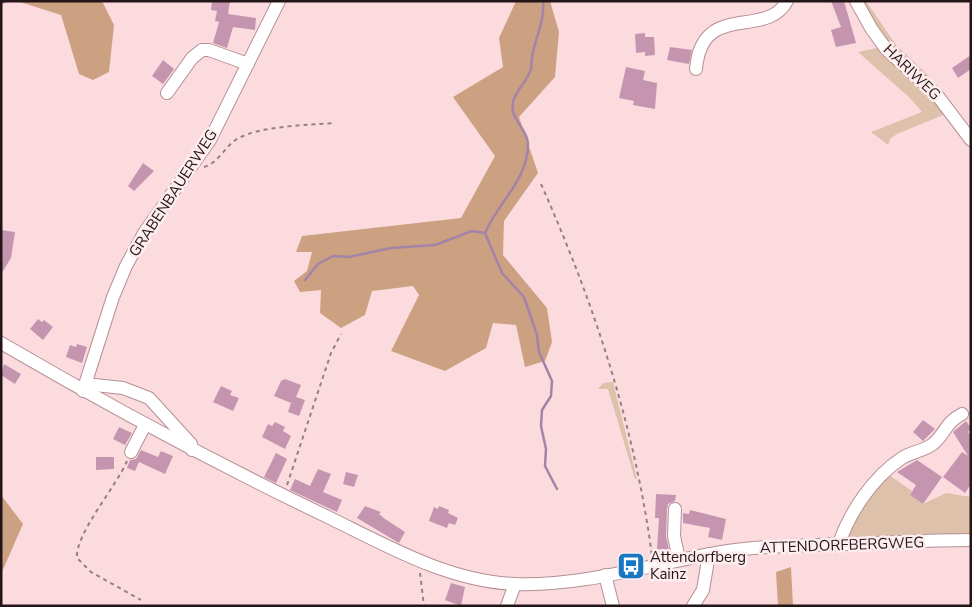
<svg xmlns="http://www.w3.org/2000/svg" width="972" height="607" viewBox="0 0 972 607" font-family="'Nunito Sans',sans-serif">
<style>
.green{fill:#dec1ab}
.forest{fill:#cca181}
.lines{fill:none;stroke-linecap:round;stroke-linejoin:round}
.stream{stroke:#a483a9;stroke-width:2.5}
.building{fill:#c595af}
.minor-casing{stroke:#b58f94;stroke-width:14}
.path{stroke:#977f82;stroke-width:2;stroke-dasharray:4 4;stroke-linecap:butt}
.minor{stroke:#fff;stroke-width:12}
.labels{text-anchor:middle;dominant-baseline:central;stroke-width:5;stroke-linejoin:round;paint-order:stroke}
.street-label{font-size:15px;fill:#241618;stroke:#feedef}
.poi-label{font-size:15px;fill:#241618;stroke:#feedef;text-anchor:start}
</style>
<rect width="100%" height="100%" fill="#fcdbdf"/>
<!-- green -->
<g class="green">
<path d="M859 1H866L896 45 929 76 924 80 899 59Z"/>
<path d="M881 47 948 113 897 134 890 139 888 145 871 132 922 112 910 98 858 52Z"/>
<path d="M613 382 637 479H635L608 389H598L603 383Z"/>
<path d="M886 473 912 491 910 495 923 504 946 493 971 497V535L848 537 846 530Z"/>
</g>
<!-- forest -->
<g class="forest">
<path d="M17 1H102L114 25 109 72 93 80 79 74 61 15Z"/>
<path d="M516 1H550L559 32 555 77 519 117 538 173 504 221 503 255 547 308 552 342 545 361 525 367 516 325 493 323 486 348 445 371 391 351 419 295 413 286 372 291 365 315 341 328 320 313 321 290 300 292 294 281 307 271 312 252H296L302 236 461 218 495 156 453 97 503 67 499 38Z"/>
<path d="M1 495 23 524 1 574Z"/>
<path d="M791 567 793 606H778L776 572Z"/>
</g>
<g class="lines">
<!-- stream -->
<g class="stream">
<path d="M543 1C545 21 535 38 532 57 531 61 532 65 531 69 528 81 516 89 513 102 509 119 528 129 528 144 528 180 498 202 485 233L502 273 524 297 537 335 539 352 552 381 551 396 542 410 541 426 546 449 545 466 557 489"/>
<path d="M1 3 6 1"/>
<path d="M305 280 318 264 333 256 349 257 391 248 435 245 472 231 485 233"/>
</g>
</g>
<!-- building -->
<g class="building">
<path d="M212 1H230L228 14 256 18 255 30 233 27 227 48 213 43 219 22 215 21 217 11 211 10Z"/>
<path d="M831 1H844L856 43 836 47 831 30 841 27Z"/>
<path d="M645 33V37H654L655 55 645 56V52L636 53 635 34Z"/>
<path d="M670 47 692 50 689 64 667 60Z"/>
<path d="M971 55V69L958 78 952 68Z"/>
<path d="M163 60 174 69 163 84 152 76Z"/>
<path d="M626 67 645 71 643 80 657 83 655 109 633 105 634 101 619 98Z"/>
<path d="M143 163 154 171 134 191 128 186Z"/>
<path d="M1 230 15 232 11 258 1 274Z"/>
<path d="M38 319 42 322 44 320 53 327 43 340 30 329Z"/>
<path d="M77 344 87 347 82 363 66 357 70 345 76 347Z"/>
<path d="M4 364 21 374 15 384 1 375Z"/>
<path d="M285 379 301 385 296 397 305 400 299 416 288 412 291 403 274 396 281 381Z"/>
<path d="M221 386 232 391 230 395 239 398 233 411 213 402Z"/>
<path d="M923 420 935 429 923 441 913 432Z"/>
<path d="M966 421 971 428 968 432 971 437V484L965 493 943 477 962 452 968 456 953 432Z"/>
<path d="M275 422 285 427 283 431 291 436 285 449 262 437 268 424 272 426Z"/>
<path d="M119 427 132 433 125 445 113 439Z"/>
<path d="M141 450 158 457 161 451 173 456 165 474 139 462 135 471 127 468 130 460 136 459Z"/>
<path d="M276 453 287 459 276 483 264 477Z"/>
<path d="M96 457H114V469L96 470Z"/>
<path d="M917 460 942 477 923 504 910 495 916 485 897 472Z"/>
<path d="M318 469 331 474 323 492 342 500 337 512 290 490 295 479 310 486Z"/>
<path d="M346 472 358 475 354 487 343 484Z"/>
<path d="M656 494 676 495 675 501 668 504 667 509 666 536 669 550 657 549 659 518H655Z"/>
<path d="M365 506 381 512 379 514 385 519 405 532 399 543 357 518Z"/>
<path d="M439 506 449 510 448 513 458 518 455 525 449 523 447 528 429 521 434 507 438 509Z"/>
<path d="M690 510 726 519 722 540 708 537 710 528 683 523V513L689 514Z"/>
<path d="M451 583 465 587 461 606 445 600Z"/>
</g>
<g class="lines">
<!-- minor casing -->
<g class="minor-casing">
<g id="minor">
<path d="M856 1 871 28 886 49 937 95 971 140"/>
<path d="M696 69C702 0 766 40 787 1"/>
<path d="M167 93 192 58 202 50H209L248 64"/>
<path d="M1 343C109 406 217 464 330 518 387 546 448 581 514 584 586 587 657 562 728 551 765 545 804 546 841 544 885 543 928 540 971 540"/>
<path d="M85 384 123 388 149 398 191 444 192 450"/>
<path d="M83 391 113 297 126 266 144 233 210 140 279 1"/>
<path d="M131 452 145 425"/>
<path d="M675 509 674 536 679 560"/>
<path d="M839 544C849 513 873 477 902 458 911 452 924 451 933 444 945 434 946 422 962 414"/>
<path d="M605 575 613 606"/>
<path d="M507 606 515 584"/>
<path d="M693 606 703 590 709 554"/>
</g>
</g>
<!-- path -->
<g class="path">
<path d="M204 167C219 163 226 144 239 138 261 126 308 125 334 123"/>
<path d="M541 184C594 303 635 427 652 556"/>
<path d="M127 461C116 487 75 534 77 558L91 572 141 600"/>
<path d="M287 485 331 353 341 334"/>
<path d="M420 573 424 606"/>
</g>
<!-- minor -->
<use href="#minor" class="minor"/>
</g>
<!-- icons -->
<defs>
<g id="bus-square" transform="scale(1.4375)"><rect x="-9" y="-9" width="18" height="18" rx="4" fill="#1777c3" stroke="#feedef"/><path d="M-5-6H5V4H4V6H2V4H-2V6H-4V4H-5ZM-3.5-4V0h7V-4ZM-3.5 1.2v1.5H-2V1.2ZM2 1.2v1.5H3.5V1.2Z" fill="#fff"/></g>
</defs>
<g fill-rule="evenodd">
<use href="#bus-square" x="631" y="566"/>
</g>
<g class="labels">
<!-- street labels -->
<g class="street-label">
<text transform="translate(912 72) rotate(44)">HARIWEG</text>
<text transform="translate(173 193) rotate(-57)">GRABENBAUERWEG</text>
<text transform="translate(842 545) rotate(-2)">ATTENDORFBERGWEG</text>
</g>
<!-- poi labels -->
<g class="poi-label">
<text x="650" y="557">Attendorfberg<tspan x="650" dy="17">Kainz</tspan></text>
</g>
</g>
<!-- border -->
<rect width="972" height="607" fill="none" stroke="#241618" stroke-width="5"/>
</svg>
